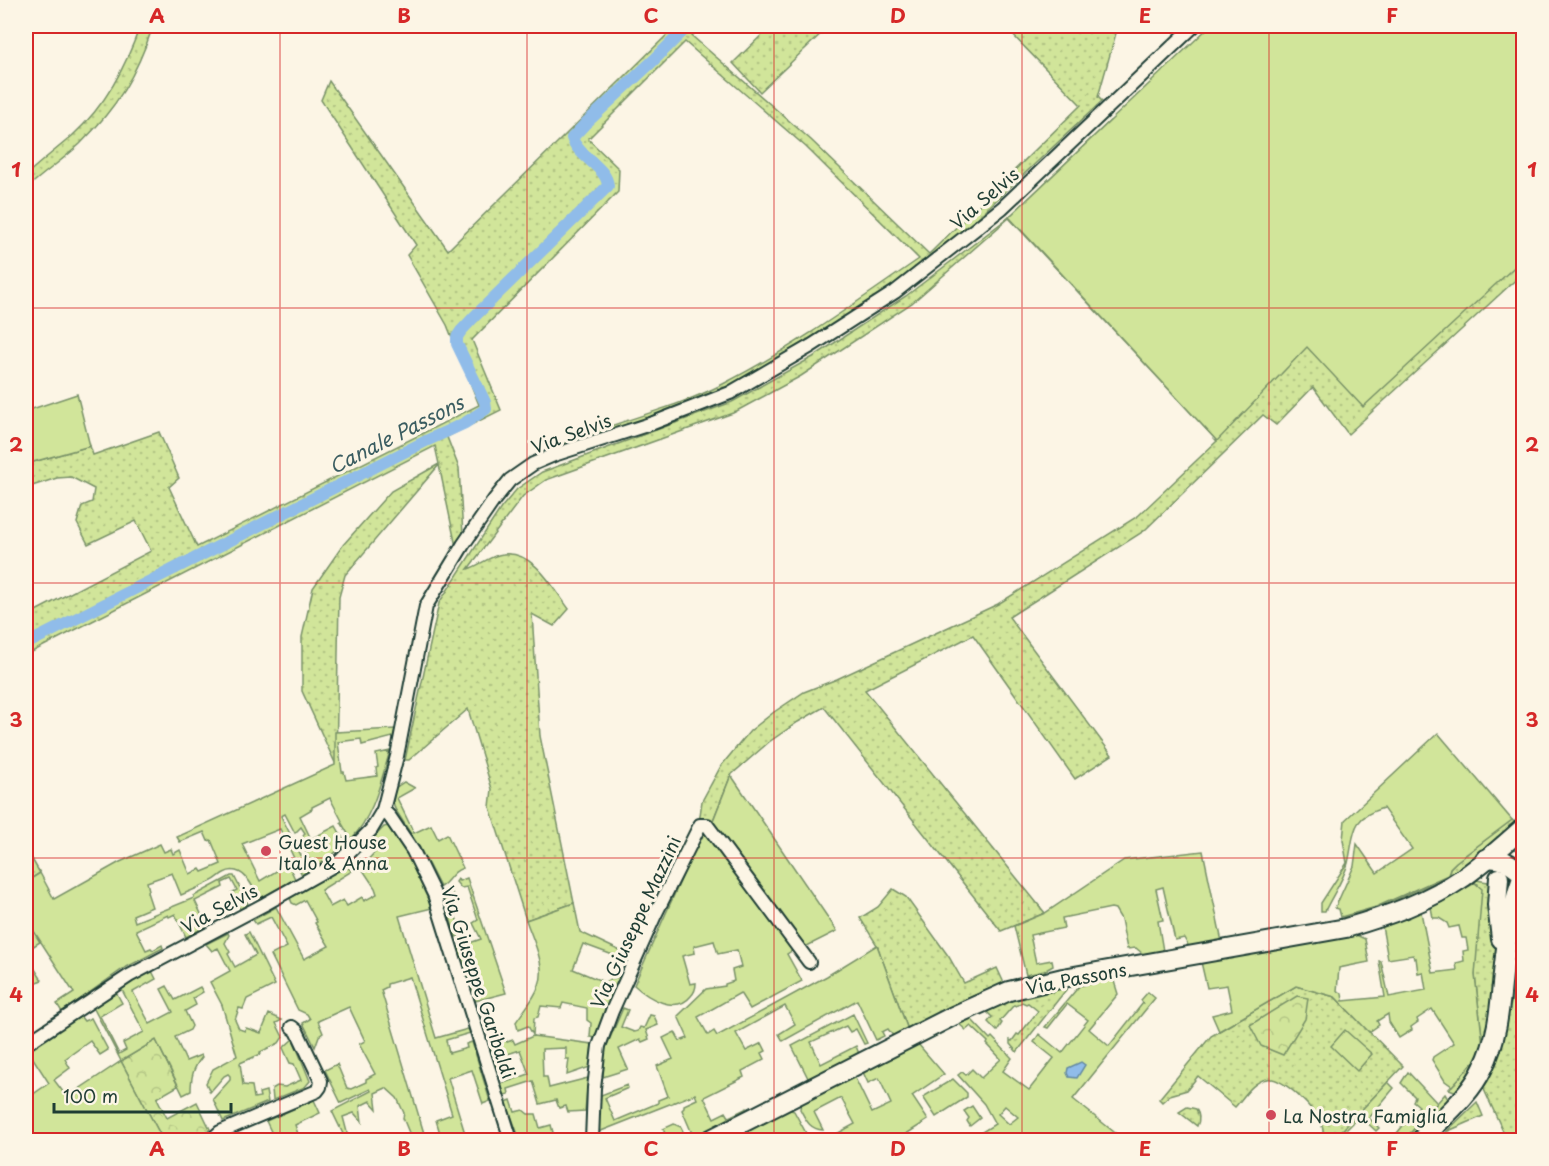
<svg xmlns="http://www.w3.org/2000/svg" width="1549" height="1166" viewBox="0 0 1549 1166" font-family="'Playpen Sans',sans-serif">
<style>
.grass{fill:url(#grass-dots);stroke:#789167;stroke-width:1.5}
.forest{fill:url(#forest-crowns);stroke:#789167;stroke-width:1.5}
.garden{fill:#d1e59a;stroke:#789167;stroke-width:1.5;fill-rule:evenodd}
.water{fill:#90bce9;stroke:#6389a1;stroke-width:1.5}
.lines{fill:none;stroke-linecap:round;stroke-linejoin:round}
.canal{stroke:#90bce9;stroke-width:12}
.street-casing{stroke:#1f3d34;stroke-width:16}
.secondary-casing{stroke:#1f3d34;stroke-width:22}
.street{stroke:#fcf5e5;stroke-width:12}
.secondary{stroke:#fcf5e5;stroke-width:18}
.grid{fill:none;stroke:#d62828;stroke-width:1.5;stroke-opacity:0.55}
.poi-dot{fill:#d1495b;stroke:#fcf5e5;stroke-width:2}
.labels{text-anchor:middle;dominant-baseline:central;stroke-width:6;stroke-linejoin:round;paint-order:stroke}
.street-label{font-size:18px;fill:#1f3d34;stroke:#fcf5e5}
.poi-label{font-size:18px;fill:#1f3d34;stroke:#fcf5e5;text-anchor:start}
.water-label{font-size:20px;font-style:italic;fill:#3b5d61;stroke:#fcf5e5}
.neatline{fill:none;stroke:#d62828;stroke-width:2}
.grid-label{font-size:20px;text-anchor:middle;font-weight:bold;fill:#d62828}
</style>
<defs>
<pattern id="grass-dots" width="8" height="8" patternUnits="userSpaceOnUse" patternTransform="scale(1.5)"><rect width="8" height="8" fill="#d1e59a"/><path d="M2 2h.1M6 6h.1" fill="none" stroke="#b3c585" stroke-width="1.8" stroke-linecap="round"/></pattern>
<pattern id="forest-crowns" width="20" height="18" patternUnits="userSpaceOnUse" patternTransform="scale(1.5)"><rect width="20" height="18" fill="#d1e59a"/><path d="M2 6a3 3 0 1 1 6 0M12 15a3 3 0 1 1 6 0" fill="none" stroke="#b3c585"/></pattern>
</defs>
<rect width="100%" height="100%" fill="#fcf5e5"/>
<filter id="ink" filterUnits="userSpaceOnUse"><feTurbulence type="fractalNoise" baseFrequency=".0167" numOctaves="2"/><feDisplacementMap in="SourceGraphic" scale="12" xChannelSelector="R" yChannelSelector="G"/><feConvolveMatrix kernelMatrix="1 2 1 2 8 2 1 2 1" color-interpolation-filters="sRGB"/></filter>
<g filter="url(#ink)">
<!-- grass -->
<g class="grass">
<path d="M140 26H153C136 76 117 107 80 144 63 160 43 173 26 189V175C41 161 57 149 72 136 106 105 125 68 140 26Z"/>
<path d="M676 26H702L692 36 811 140 929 254 1081 105 1004 26H1118L1098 97 1102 101 956 238 924 264 810 342 721 392 529 462C588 425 661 416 723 384 792 349 855 303 919 259L806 147 685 42 588 139 619 169 618 192 472 340 501 410 447 437 459 468 463 535 456 547 439 465 345 575 339 597 336 765 302 691V637L313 588 343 545 391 491 439 464 435 446 26 655V616L151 551 136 521 88 544 77 523 82 506 92 502 94 489 71 477 57 478 26 488V464L90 446 93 455 159 432 179 478 169 487 197 547 479 405 447 325 407 255 416 245 321 100 329 81 448 250Z"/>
<path d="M771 26H829L760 92 733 63Z"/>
<path d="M1344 26H1523V273L1348 434 1313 387 1276 425 1263 415 1144 531 1009 617 1112 755 1075 779 973 635 865 690 1045 913 1001 931 824 707 798 722 769 742 731 775 712 823H699L702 801 721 766 750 731 774 712 804 692 837 679 998 604 1138 516 1217 441 1009 218 912 303 801 376 733 413 546 480 523 496 468 569C479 566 491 555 503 554 534 550 553 588 569 609L554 626 532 614 540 736 574 903 526 920 490 807 492 789 468 709 409 760H405L439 603 501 508 517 489 542 472 732 402 813 357 906 296 1009 217 1110 121Z"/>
<path d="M1523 814V821L1465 869 1411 899 1344 921 1343 917 1399 898 1448 876 1450 868 1456 862 1512 820 1516 823Z"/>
<path d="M26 849 40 873 26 882Z"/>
<path d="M1476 880 1488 882 1493 886V930L1498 953 1488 1047 1457 1092 1449 1089 1477 1058 1483 1045 1475 975 1478 884 1475 883Z"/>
<path d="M893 889 906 897 949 957 964 983 997 968 1004 983 971 997 908 1030 877 945 860 918 878 907Z"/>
<path d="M26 919 40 942 26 951Z"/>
<path d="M1523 976V1135L1507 1140 1482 1085 1499 1054 1515 986Z"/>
<path d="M1069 986 1017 1052 1010 1044V1040L1012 1041 1017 1034 1019 1035 1038 1011 1028 1003 1026 1004 1022 1002 1016 1006 1014 1005 1000 1021 1002 1023 997 1031 988 1022 992 1017 985 1010 1013 1000Z"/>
<path d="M1296 986 1335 997 1403 1066 1333 1140H1322C1323 1136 1324 1131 1322 1126 1318 1112 1283 1076 1267 1079 1253 1081 1244 1097 1235 1107L1198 1076 1187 1090 1170 1095 1162 1102 1159 1099 1211 1036Z"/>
<path d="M1445 1094 1448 1099 1446 1104 1411 1140H1404Z"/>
<path d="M1477 1102 1483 1116 1446 1132Z"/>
<path d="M1187 1107 1196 1109C1200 1115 1200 1120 1197 1126L1179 1112Z"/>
</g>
<!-- forest -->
<g class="forest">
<path d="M1297 996 1308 998 1305 1019 1283 1055 1261 1046 1250 1025Z"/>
<path d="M156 1040 178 1086 157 1098 167 1118 197 1102 210 1129 198 1140H163L121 1061Z"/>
</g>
<!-- garden -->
<g class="garden">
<path d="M1210 26H1524L1523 259 1363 407 1307 347 1217 441 1009 217Z"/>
<path d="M77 394 90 446 26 464V411Z"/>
<path d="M395 729 393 737 362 745 361 739 338 742 342 772H344L346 780 377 776 376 768 378 767 376 754 390 751C381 780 374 816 351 839L341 822 342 821 330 798 312 807V809L300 816 311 839 336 826 346 844 314 869 302 844 301 840 305 833 301 827 295 833 285 814 281 816 309 871 302 875 280 829 242 844 260 881 288 864 295 879 259 899C253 886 242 863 224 873 220 875 217 879 212 881 202 886 191 891 181 895L172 873 147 882 149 890 147 892 152 907 133 915 135 922 194 898V896L231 876H234L248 904 240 909 231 893 237 890 231 879 222 883 223 887 195 901 205 922 211 919 213 923 186 937 175 914 169 917 168 915 136 930 146 950 151 948 153 950 162 945 163 948 123 969 62 1012 57 1004 74 993 26 919V882L40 873 54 899 120 862 160 844 164 852 171 849 173 854 180 850 190 874 200 869 202 872 221 864 211 840 208 841 204 832 180 842 177 837 335 765V732Z"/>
<path d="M1438 733 1512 820 1456 862 1450 868 1448 875 1376 907 1341 917 1339 909 1335 908 1354 866 1357 844 1377 873 1412 849 1383 808C1349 818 1355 834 1348 863 1344 879 1332 896 1325 911H1321V903L1347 863 1343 840 1345 820Z"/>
<path d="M731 775 837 931 805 947 712 823Z"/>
<path d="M404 782 415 788 397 798 414 833 431 825 438 839 447 834 463 868C450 872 451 881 440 887L420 848 395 809 393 802 395 788Z"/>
<path d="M388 826 407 854 432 908 399 916 436 1038 468 1029 470 1033 446 1040 449 1053 467 1048 466 1044 472 1042 490 1101 483 1104 472 1070 448 1078 467 1140H442L436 1120 452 1114 410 977 387 984V987L381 990 426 1140H412L403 1118 404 1113 397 1098 386 1088 375 1093 377 1109 370 1101 360 1106 362 1122 354 1113 343 1117 349 1140H346L332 1111 371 1091 370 1089 341 1103 325 1070 337 1064 347 1088 351 1089 366 1082V1079L375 1074 359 1044 365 1041 349 1007 318 1021 323 1033 319 1036 315 1047 303 1023 310 1019 307 1014 298 1010 271 955 287 947 271 917 256 924 253 920 276 907 304 959 329 946 315 923 317 922 305 900 296 905 292 903 290 898 345 866 352 871 321 890 330 907 343 900 347 906 362 897 364 901 377 894 375 888 361 867 376 851 372 839 384 827Z"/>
<path d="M703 830 709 833 793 950 787 954 802 981 750 1009 740 993 698 1017 708 1035 714 1031 717 1036 827 976 877 945 908 1030 894 1037 888 1029 882 1032 884 1036 876 1040 857 1000 783 1041 779 1034 795 1024 785 1006 736 1033 746 1051 762 1043 766 1051 762 1053 765 1059 742 1071 744 1077 704 1097 714 1118 726 1112 729 1117 747 1108 748 1111 694 1138 682 1110 684 1108V1105L697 1099 695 1094 596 1133 601 1095 627 1085 628 1088 605 1098 615 1121 658 1103V1100L668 1096 657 1066 673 1059 663 1038 675 1032 680 1041 688 1038 678 1016 706 989 725 986V984L734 981 732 970 741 967 737 950 718 954 714 941 694 946 695 953 682 956 690 984 696 983C696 989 695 992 691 996 676 1015 648 998 634 985Z"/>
<path d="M1203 851 1222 942 1189 947 1184 938 1175 940 1163 887 1156 889 1163 920 1158 921 1163 951 1143 954 1136 948 1127 949 1121 919 1115 909 1111 908 1062 918 1064 928 1030 935 1036 963 1052 960 1053 966 1044 971 1026 975 1014 926 1045 913 1124 860Z"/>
<path d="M467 878 506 993 475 1001 458 947 481 939 473 923 478 920 467 887 461 888 456 882 458 879 459 881Z"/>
<path d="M1475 883 1482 889 1475 975 1483 1045 1477 1058 1452 1086 1445 1081 1432 1060 1433 1057 1454 1043 1432 1009 1417 1019 1418 1022 1411 1027 1412 1030 1399 1038 1389 1022 1388 1014 1377 1021 1379 1025 1369 1032 1335 997 1296 986 1219 1031 1212 1015 1232 1010 1227 985 1207 988 1201 962 1354 934 1365 939 1369 962 1339 968 1337 991 1342 993 1343 1001 1385 997 1379 961H1381L1389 997 1426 990 1423 972 1418 973 1416 958 1414 959 1413 955 1388 959 1382 926 1421 912 1433 973 1457 970 1456 963 1464 961 1463 951 1468 950 1466 938H1462L1459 926 1449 928 1447 923 1439 918H1433L1431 907Z"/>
<path d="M451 891 454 897 451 898 450 901 461 931 459 936 456 937 442 893Z"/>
<path d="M574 903 580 932 631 956 629 961 583 944 573 969 604 982 622 975 595 1038 590 1037 591 1023 587 1020V1008L563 1003 561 1008 541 1006 538 1017 534 1018 533 1035 528 1026 518 1030 516 1022C524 1010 535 998 539 985 547 966 532 938 526 920Z"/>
<path d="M249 932 275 985 247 999 243 1009 239 1008 235 1020 239 1029 245 1031 246 1028 261 1033 269 1014 282 1020 276 1023 283 1037 279 1043 260 1052 261 1054 240 1063 243 1085 252 1086 254 1098 260 1097 259 1093 266 1091 268 1102 223 1121 213 1099 230 1080V1076L228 1074 224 1076 210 1092 206 1083 213 1069 237 1056 222 1005 210 982 230 971 218 948 212 951 206 944 228 933 229 935 225 943 230 952 228 954 235 967 256 955 245 934Z"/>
<path d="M31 963 42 980 26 986V967Z"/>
<path d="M152 971 156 979 133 992 150 1024 173 1012 161 989 167 986 175 1000 200 987 203 992 193 998 196 1005 185 1011 192 1026 190 1030 175 1037 186 1061 201 1055 202 1057C193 1068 191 1077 191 1091L183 1095 156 1040 121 1061 163 1140H26V1093L29 1097 49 1083 27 1049 80 1016 84 1021 91 1018 108 1050 100 1055 90 1041 65 1059 70 1068 54 1080 67 1097 121 1061 93 1007 116 992 122 1003 100 1016 119 1054 126 1050 123 1043 144 1032 121 988Z"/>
<path d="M1113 978 1118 994 1089 1029 1109 1046 1143 1003 1141 1000 1148 992 1155 998 1073 1099 1124 1140H969L995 1124 984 1104 958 1075 962 1072 966 1075 972 1069 981 1078 1001 1059 987 1044 988 1042 971 1026 966 1030 959 1024 970 1018 990 1039 992 1037 1012 1058 1003 1071 1029 1090 1054 1058 1034 1042 1039 1034 1062 1053 1088 1020 1067 1004 1048 1028 1045 1027 1081 984ZM1005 1106 1018 1117 1009 1124 998 1114Z"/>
<path d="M623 1008 628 1010 621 1027 634 1032 638 1031 640 1027 644 1028 650 1015 654 1016 658 1025 646 1030 649 1039 642 1042 640 1039 619 1049 628 1069 603 1077 605 1050Z"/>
<path d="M853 1014 867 1043 864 1044 856 1029 850 1032 846 1026 811 1042 821 1064 856 1046 859 1054 809 1080 792 1046Z"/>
<path d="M1345 1030 1372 1054 1357 1071 1331 1046Z"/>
<path d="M533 1036 592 1044 590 1067 567 1075 569 1059H566V1048L542 1049 543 1077H547L549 1088 588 1078 585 1111 568 1112 566 1106 559 1108 556 1100 540 1104 533 1081 508 1089 509 1094 504 1095 501 1084 529 1074 520 1050 501 1056 503 1065 496 1068 489 1044 505 1038 507 1042 513 1040 515 1044Z"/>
<path d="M293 1039 310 1081 305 1087 273 1100 272 1089 277 1086 285 1087 301 1080 294 1064 290 1063 283 1048Z"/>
<path d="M918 1044 944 1074 912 1096 928 1120 897 1140H833L831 1137 855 1124 841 1098 814 1112 823 1130C809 1129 806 1120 800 1109L801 1103 854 1076 872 1113 891 1104 879 1078 868 1083 863 1072Z"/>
<path d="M1408 1072 1437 1103 1404 1140H1387L1384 1136 1385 1134 1393 1138 1419 1106 1413 1101 1415 1097 1401 1083Z"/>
<path d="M953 1079 967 1093V1097L936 1117 923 1097Z"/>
<path d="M1388 1082 1394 1088 1369 1118 1379 1128 1376 1131 1360 1116 1336 1140H1333Z"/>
<path d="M314 1100 320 1113 295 1125 300 1140H275L266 1121Z"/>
<path d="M511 1100 515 1112 523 1110 528 1114H536L540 1128 551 1125 555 1140H520L506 1102Z"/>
<path d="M972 1106 980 1118 970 1126 967 1121 969 1118 964 1111Z"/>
<path d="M788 1109 794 1111 807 1135 798 1140H731L730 1139Z"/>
<path d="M674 1124 681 1127 687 1140H668L663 1129Z"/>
</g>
<!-- water -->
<path class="water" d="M1081 1062 1085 1065 1077 1078 1069 1077 1067 1073 1068 1068Z"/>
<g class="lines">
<!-- canal -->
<path class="canal" d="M26 644 428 440 465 423 486 409 485 402 457 344V337L461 331 475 316 608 186C607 167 578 157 572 138L586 123 654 60 688 26"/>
<!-- street casing -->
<g class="street-casing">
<g id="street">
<path d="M383 810 390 817 413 851 434 894 511 1140"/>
<path d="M26 1044 129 976 265 904 338 863 371 830 383 810 397 756 426 606 463 545 494 500 510 480 533 464 554 455 653 423 730 393 811 346 895 292 1002 208 1194 26"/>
<path d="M211 1140 220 1132 317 1091 320 1087 321 1081 297 1031 292 1027"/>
<path d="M592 1140 594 1088 599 1046 612 1011 655 915 700 825H707L809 962"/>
</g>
</g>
<!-- secondary casing -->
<g class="secondary-casing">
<g id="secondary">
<path d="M1485 859C1501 856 1511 864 1523 874"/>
<path d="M1499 878 1497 905 1501 939"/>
<path d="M709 1140 953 1016 1009 991 1063 978 1346 928C1387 916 1428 902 1464 877 1485 862 1505 844 1524 827"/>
<path d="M1421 1140C1442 1118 1470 1096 1483 1068 1501 1032 1500 994 1505 956 1508 927 1514 899 1524 872"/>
</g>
</g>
<!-- street -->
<use href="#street" class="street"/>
<!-- secondary -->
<use href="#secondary" class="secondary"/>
</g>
</g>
<!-- grid -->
<path class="grid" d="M280 26V1140M527 26V1140M774 26V1140M1022 26V1140M1269 26V1140M26 308H1524M26 583H1524M26 858H1524"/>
<!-- markers -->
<g class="poi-dot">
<circle cx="266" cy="851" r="6"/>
<circle cx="1271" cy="1115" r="6"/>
</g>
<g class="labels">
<!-- street labels -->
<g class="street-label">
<text transform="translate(984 198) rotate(-41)">Via Selvis</text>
<text transform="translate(571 433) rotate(-20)">Via Selvis</text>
<text transform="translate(219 908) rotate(-28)">Via Selvis</text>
<text transform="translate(635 922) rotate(-65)">Via Giuseppe Mazzini</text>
<text transform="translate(1076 978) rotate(-11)">Via Passons</text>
<text transform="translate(479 982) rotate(72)">Via Giuseppe Garibaldi</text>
</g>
<!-- poi labels -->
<g class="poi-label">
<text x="278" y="841">Guest House<tspan x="278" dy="21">Italo &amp; Anna</tspan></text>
<text x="1283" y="1115">La Nostra Famiglia</text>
</g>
<!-- water labels -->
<g class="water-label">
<text transform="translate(396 434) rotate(-27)">Canale Passons</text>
</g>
</g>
<!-- margin -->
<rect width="1549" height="1166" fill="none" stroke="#fcf5e5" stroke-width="66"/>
<!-- scale -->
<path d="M54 1103v9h177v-9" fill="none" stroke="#1f3d34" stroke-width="3"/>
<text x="63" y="1103" font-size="18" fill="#1f3d34" stroke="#fcf5e5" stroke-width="4.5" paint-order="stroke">100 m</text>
<rect x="33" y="33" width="1483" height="1100" class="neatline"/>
<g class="grid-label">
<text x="157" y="23">A</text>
<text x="404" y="23">B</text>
<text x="651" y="23">C</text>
<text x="898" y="23">D</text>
<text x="1145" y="23">E</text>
<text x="1392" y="23">F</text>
<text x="16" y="177">1</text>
<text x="1532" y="177">1</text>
<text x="16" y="452">2</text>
<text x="1532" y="452">2</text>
<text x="16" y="727">3</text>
<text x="1532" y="727">3</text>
<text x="16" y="1002">4</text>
<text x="1532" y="1002">4</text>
<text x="157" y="1156">A</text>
<text x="404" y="1156">B</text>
<text x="651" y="1156">C</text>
<text x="898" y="1156">D</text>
<text x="1145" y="1156">E</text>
<text x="1392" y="1156">F</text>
</g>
</svg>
